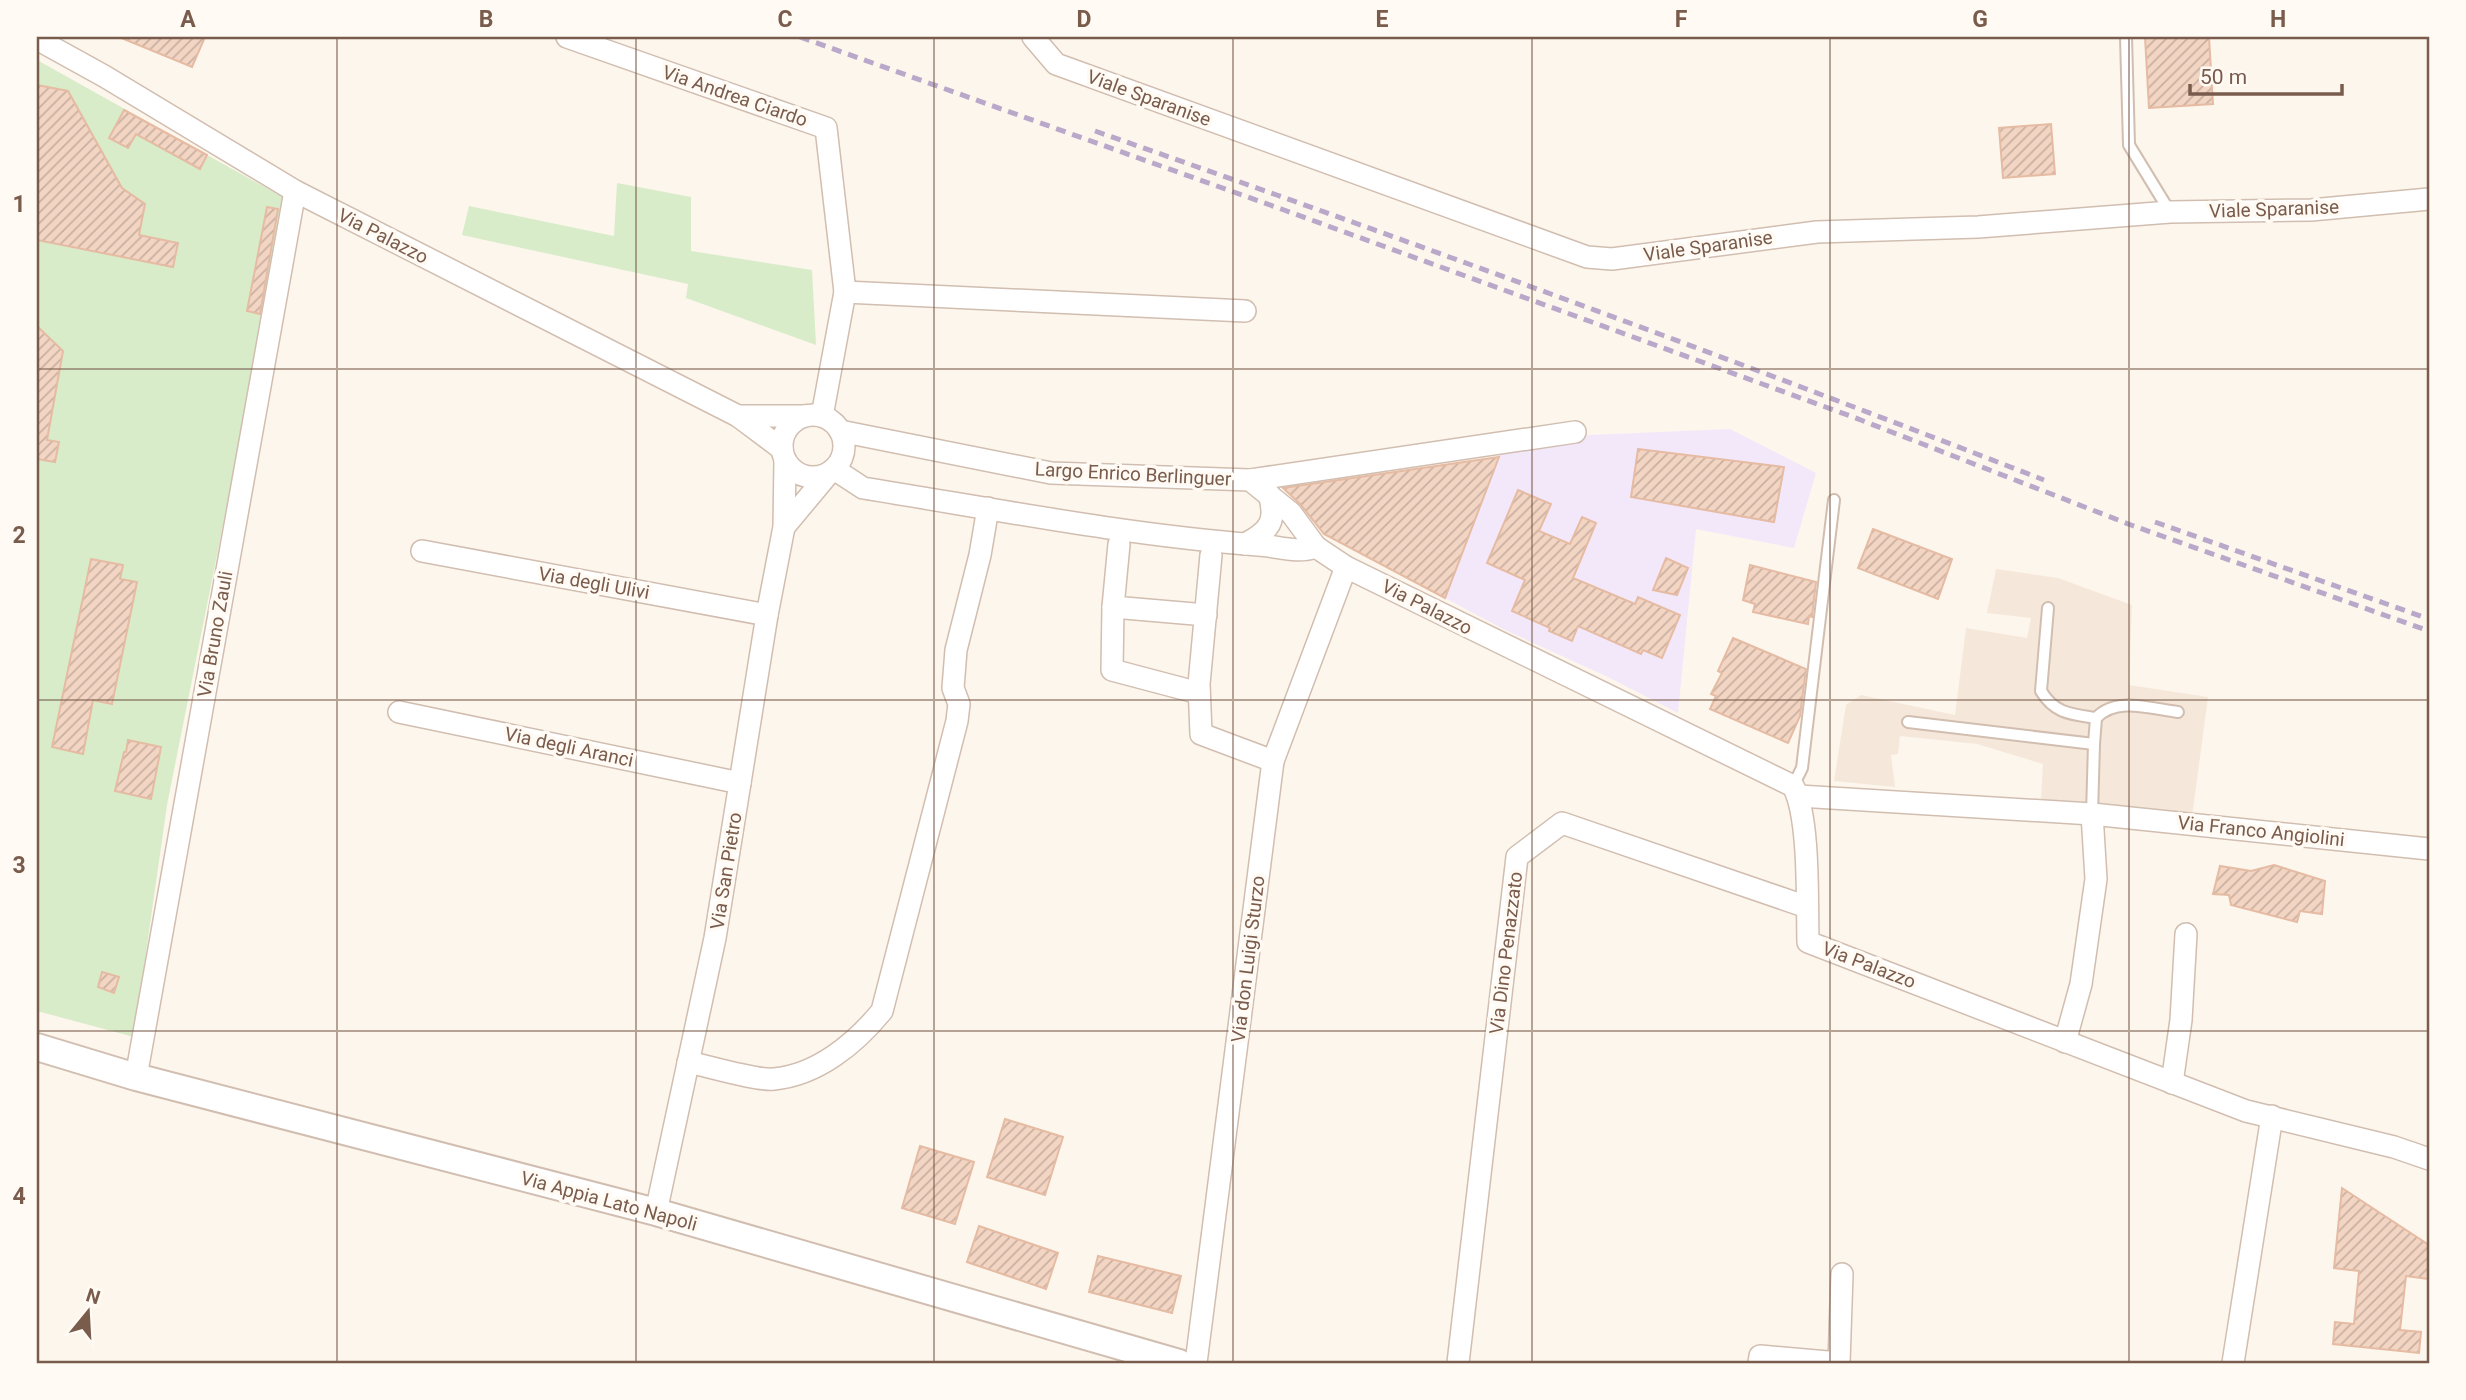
<svg xmlns="http://www.w3.org/2000/svg" width="2466" height="1400" viewBox="0 0 2466 1400" font-family="Roboto,sans-serif">
<style>
.residential{fill:#f5e8da}
.education{fill:#f3e8fa}
.green{fill:#d8ecc9}
.building{fill:url(#building-hatch);stroke:#e6bba3;stroke-width:2}
.lines{fill:none;stroke-linecap:round;stroke-linejoin:round}
.service-casing{stroke:#d1beb0;stroke-width:14}
.minor-casing{stroke:#d1beb0;stroke-width:24}
.tertiary-casing{stroke:#d1beb0;stroke-width:30}
.service{stroke:#fff;stroke-width:10}
.minor{stroke:#fff;stroke-width:21}
.tertiary{stroke:#fff;stroke-width:26}
.rail{stroke:#b9a8c9;stroke-width:5;stroke-dasharray:10 7;stroke-linecap:butt}
.grid{fill:none;stroke:#7a5c4d;stroke-width:2;stroke-opacity:0.55}
.labels{text-anchor:middle;dominant-baseline:central;stroke-width:7;stroke-linejoin:round;paint-order:stroke}
.street-label{font-size:19px;fill:#7a5c4d;stroke:#fffaf3}
.neatline{fill:none;stroke:#7a5c4d;stroke-width:2.5}
.grid-label{font-size:23px;text-anchor:middle;font-weight:bold;fill:#7a5c4d}
</style>
<defs>
<pattern id="building-hatch" width="6" height="6" patternUnits="userSpaceOnUse" patternTransform="scale(1.75)"><rect width="6" height="6" fill="#f3d5c3"/><path d="M-1 1l2-2M0 6l6-6M5 7l2-2" fill="none" stroke="#cab0a1"/></pattern>
</defs>
<rect width="100%" height="100%" fill="#fdf6ec"/>
<!-- residential -->
<path class="residential" d="M1996 569 2058 578 2132 605 2129 685 2208 697 2192 817 2041 801 2043 764 1977 744 1900 736 1898 754 1891 755 1895 787 1834 781 1846 705 1861 695 1955 715 1966 628 2027 638 2031 618 1987 613Z"/>
<!-- education -->
<path class="education" d="M1730 429 1816 473 1794 548 1696 529 1678 713 1608 677 1505 630 1445 598 1499 455 1590 435Z"/>
<!-- green -->
<g class="green">
<path d="M37 60 288 200 167 805 134 1037 37 1011Z"/>
<path d="M617 183 691 197V251L812 270 816 345 686 298 688 284 462 235 469 206 614 236Z"/>
</g>
<!-- building -->
<g class="building">
<path d="M119 37H205L192 67Z"/>
<path d="M2145 37H2209L2213 104 2149 108Z"/>
<path d="M37 85 68 91 122 188 145 204 139 235 178 243 173 267 37 240Z"/>
<path d="M124 110 207 155 200 169 136 134 128 148 109 138Z"/>
<path d="M2051 124 2055 174 2003 178 1999 128Z"/>
<path d="M267 207 278 209 260 314 247 311Z"/>
<path d="M37 326 63 351 47 440 59 442 55 462 37 459Z"/>
<path d="M1638 449 1784 467 1774 522 1631 497Z"/>
<path d="M1499 457 1445 598 1324 534 1301 505 1283 488Z"/>
<path d="M1518 490 1551 504 1539 531 1570 544 1582 517 1596 523 1573 578 1635 604 1638 597 1680 615 1662 658 1643 650 1641 654 1578 626 1572 641 1549 631 1550 628 1512 611 1525 580 1487 563Z"/>
<path d="M1873 529 1952 559 1938 599 1858 568Z"/>
<path d="M1666 558 1688 568 1677 595 1653 590Z"/>
<path d="M91 559 123 565 120 579 137 582 112 704 93 700 83 754 52 747Z"/>
<path d="M1750 565 1816 582 1812 617 1809 616 1808 624 1753 612 1755 604 1743 600Z"/>
<path d="M1733 638 1806 669 1800 716 1788 743 1710 709 1716 696 1711 694 1722 673 1718 671Z"/>
<path d="M128 740 161 747 151 799 115 791 124 752H126Z"/>
<path d="M2274 865 2325 881 2322 914 2300 911 2297 922 2231 905 2229 895 2213 894 2220 866 2251 871Z"/>
<path d="M102 972 119 977 114 993 98 987Z"/>
<path d="M1005 1119 1063 1137 1045 1195 987 1177Z"/>
<path d="M920 1146 974 1162 955 1224 902 1208Z"/>
<path d="M2342 1188 2429 1245V1279L2406 1276 2400 1330 2421 1332 2419 1353 2333 1344 2335 1322 2354 1324 2359 1271 2334 1268Z"/>
<path d="M979 1226 1058 1253 1046 1289 967 1262Z"/>
<path d="M1098 1256 1181 1276 1172 1313 1089 1292Z"/>
</g>
<g class="lines">
<!-- service casing -->
<g class="service-casing">
<g id="service">
<path d="M2126 37 2129 145 2170 212"/>
<path d="M2048 608 2041 691C2055 714 2071 714 2096 718L2094 744"/>
<path d="M2096 718C2117 696 2151 709 2178 712"/>
<path d="M1908 722 2094 744 2092 814"/>
<path d="M1793 786 1802 768 1834 500"/>
</g>
</g>
<!-- minor casing -->
<g class="minor-casing">
<g id="minor">
<path d="M567 37 826 128 845 292 1245 311"/>
<path d="M1033 37 1056 64 1587 257 1612 259 1817 232 1978 227 2170 212 2311 210 2429 199"/>
<path d="M37 39 104 76 295 191 738 416 782 449"/>
<circle cx="813" cy="446" r="31"/>
<path d="M738 416H804"/>
<path d="M822 416 845 292"/>
<path d="M840 431 1051 473 1250 480 1291 513 1316 547 1346 567 1793 786C1810 816 1807 904 1808 942L2246 1111 2394 1147 2429 1159"/>
<path d="M834 469 863 488C994 509 1126 535 1258 545 1278 546 1296 554 1316 547"/>
<path d="M1250 480 1575 432"/>
<path d="M784 527 829 473"/>
<path d="M1119 544 1113 607 1206 615"/>
<path d="M1245 544C1270 531 1277 521 1269 494"/>
<path d="M422 551 767 615"/>
<path d="M1211 555 1199 684 1201 734 1273 761"/>
<path d="M1113 607 1112 670 1199 693"/>
<path d="M399 712 740 783"/>
<path d="M1799 796 2092 814 2429 849"/>
<path d="M2065 1042 2081 984 2096 879 2092 814"/>
<path d="M688 1062C708 1066 757 1081 774 1079 817 1075 855 1044 882 1011L957 721 959 704 953 688 956 650 980 555 988 508"/>
<path d="M136 1077 295 191"/>
<path d="M2172 1083 2181 1020 2186 934"/>
<path d="M656 1212 715 938 767 615 784 527 785 460"/>
<path d="M1196 1363 1273 761 1346 567"/>
<path d="M1458 1363 1517 857 1562 823 1807 907"/>
<path d="M1759 1363 1760 1356 1839 1363 1842 1274"/>
<path d="M2233 1363 2272 1116"/>
</g>
</g>
<!-- tertiary casing -->
<g class="tertiary-casing">
<path id="tertiary" d="M37 1047 136 1077 656 1212 1179 1363"/>
</g>
<!-- service -->
<use href="#service" class="service"/>
<!-- minor -->
<use href="#minor" class="minor"/>
<!-- tertiary -->
<use href="#tertiary" class="tertiary"/>
<!-- rail -->
<g class="rail">
<path d="M800 37 1284 210 1853 417 2131 525 2429 631"/>
<path d="M1095 131C1413 242 1730 358 2044 480"/>
<path d="M2155 522 2429 619"/>
</g>
</g>
<!-- grid -->
<path class="grid" d="M337 37V1363M636 37V1363M934 37V1363M1233 37V1363M1532 37V1363M1830 37V1363M2129 37V1363M37 369H2429M37 700H2429M37 1031H2429"/>
<g class="labels">
<!-- street labels -->
<g class="street-label">
<text transform="translate(735 96) rotate(19)">Via Andrea Ciardo</text>
<text transform="translate(1149 98) rotate(20)">Viale Sparanise</text>
<text transform="translate(2274 209) rotate(-2)">Viale Sparanise</text>
<text transform="translate(383 236) rotate(27)">Via Palazzo</text>
<text transform="translate(1708 246) rotate(-8)">Viale Sparanise</text>
<text transform="translate(1133 474) rotate(3)">Largo Enrico Berlinguer</text>
<text transform="translate(594 583) rotate(10)">Via degli Ulivi</text>
<text transform="translate(1427 607) rotate(27)">Via Palazzo</text>
<text transform="translate(215 634) rotate(-80)">Via Bruno Zauli</text>
<text transform="translate(569 747) rotate(12)">Via degli Aranci</text>
<text transform="translate(2261 831) rotate(6)">Via Franco Angiolini</text>
<text transform="translate(726 871) rotate(-81)">Via San Pietro</text>
<text transform="translate(1506 953) rotate(-83)">Via Dino Penazzato</text>
<text transform="translate(1248 959) rotate(-83)">Via don Luigi Sturzo</text>
<text transform="translate(1869 965) rotate(21)">Via Palazzo</text>
<text transform="translate(609 1201) rotate(15)">Via Appia Lato Napoli</text>
</g>
</g>
<!-- border -->
<rect width="2466" height="1400" fill="none" stroke="#fffaf3" stroke-width="77"/>
<!-- north arrow -->
<g transform="translate(88 1312) rotate(18)" stroke="#fffaf3" stroke-width="5" paint-order="stroke">
<path d="M0-5L12 26L0 18L-12 26Z" fill="#7a5c4d"/>
<text y="-10" font-size="19" font-weight="bold" text-anchor="middle" fill="#7a5c4d">N</text>
</g>
<!-- scale -->
<path d="M2190 84v10h152v-10" fill="none" stroke="#7a5c4d" stroke-width="3.5"/>
<text x="2200" y="84" font-size="21" fill="#7a5c4d" stroke="#fffaf3" stroke-width="5" paint-order="stroke">50 m</text>
<rect x="38" y="38" width="2390" height="1324" class="neatline"/>
<g class="grid-label">
<text x="188" y="27">A</text>
<text x="486" y="27">B</text>
<text x="785" y="27">C</text>
<text x="1084" y="27">D</text>
<text x="1382" y="27">E</text>
<text x="1681" y="27">F</text>
<text x="1980" y="27">G</text>
<text x="2278" y="27">H</text>
<text x="19" y="212">1</text>
<text x="19" y="543">2</text>
<text x="19" y="873">3</text>
<text x="19" y="1204">4</text>
</g>
</svg>
